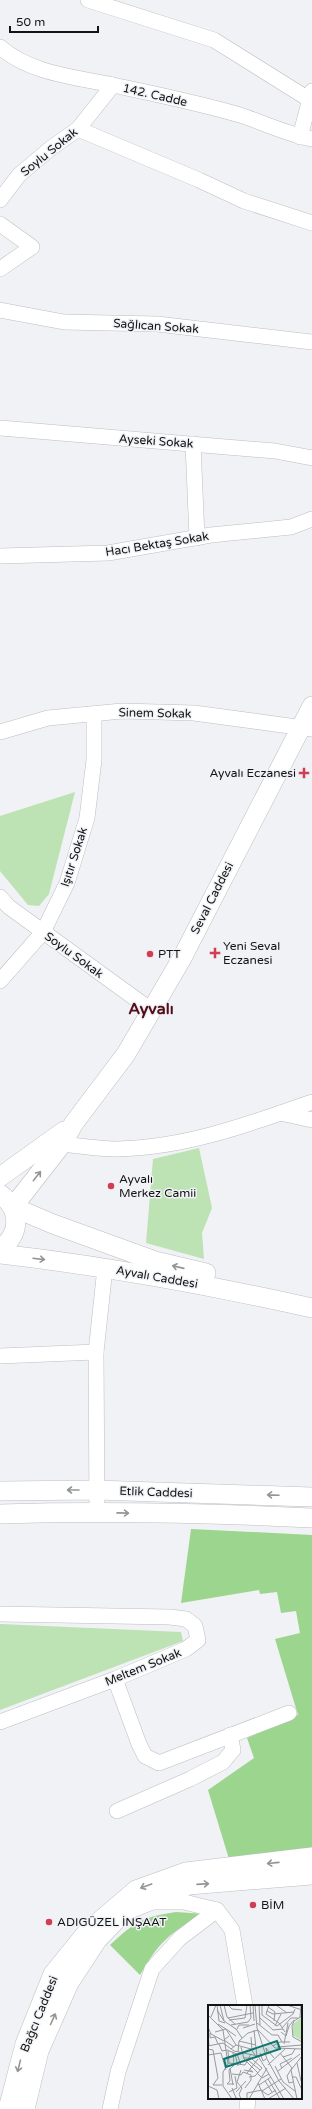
<svg xmlns="http://www.w3.org/2000/svg" width="312" height="2109" viewBox="0 0 312 2109" font-family="'Varela Round',sans-serif">
<style>
.green{fill:#bde2b3}
.forest{fill:#9cd58e}
.lines{fill:none;stroke-linecap:round;stroke-linejoin:round}
.minor-casing{stroke:#bdbec2;stroke-width:16}
.major-casing{stroke:#bdbec2;stroke-width:20}
.minor{stroke:#fff;stroke-width:15}
.major{stroke:#fff;stroke-width:19}
.oneway{stroke:#949595}
.poi-dot{fill:#cf3e52;stroke:#f0f2f5;stroke-width:1.5}
.labels{text-anchor:middle;dominant-baseline:central;stroke-width:3;stroke-linejoin:round;paint-order:stroke}
.street-label{font-size:12px;fill:#121314;stroke:#f0f2f5}
.poi-label{font-size:12px;fill:#121314;stroke:#f0f2f5;text-anchor:start}
.district-label{font-size:16px;font-weight:bold;fill:#540e1a;stroke:#f0f2f5}
.inset-road{fill:none;stroke:#97999b;stroke-width:1}
.view{fill:#0f766e;fill-opacity:0.15;stroke:#0f766e;stroke-width:2}
.inset-edge{fill:none;stroke:#121314;stroke-width:2}
</style>
<rect width="100%" height="100%" fill="#f0f2f5"/>
<!-- green -->
<g class="green">
<path d="M75 792 49 894 39 906 28 905 0 871V816Z"/>
<path d="M199 1148 212 1208 202 1233 204 1259 146 1243 153 1159Z"/>
<path d="M0 1624 181 1632 183 1641 0 1710Z"/>
</g>
<!-- forest -->
<g class="forest">
<path d="M191 1529 312 1535V1853L229 1859 208 1790 254 1758 247 1738 298 1715 275 1639 300 1633 296 1611 281 1613 277 1592 260 1594 259 1590 181 1603Z"/>
<path d="M176 1912 204 1914C169 1933 160 1941 140 1975L110 1945C135 1922 142 1917 176 1912Z"/>
</g>
<g class="lines">
<!-- minor casing -->
<g class="minor-casing">
<g id="minor">
<path d="M88 0 214 40 310 100"/>
<path d="M0 47C31 74 75 77 113 85 155 94 199 103 240 115 264 123 287 134 312 139"/>
<path d="M78 129 199 180 244 201 312 223"/>
<path d="M300 137 312 91"/>
<path d="M0 200 19 175 51 148 78 129 113 85"/>
<path d="M0 224 32 247 0 269"/>
<path d="M0 310 64 322 157 324 312 342"/>
<path d="M0 428 275 451 312 458"/>
<path d="M193 444 197 538"/>
<path d="M0 556 108 553 211 535 291 527 312 519"/>
<path d="M0 732 48 718 122 711 194 713 312 729"/>
<path d="M0 897 9 907 151 1010"/>
<path d="M0 981 43 932 67 883 87 818 94 760V714"/>
<path d="M280 1113 312 1120"/>
<path d="M62 1144C80 1146 99 1149 117 1149 184 1148 250 1124 312 1102"/>
<path d="M0 1356 96 1352"/>
<path d="M97 1512 96 1352 105 1268"/>
<path d="M0 1614 170 1617 186 1619 195 1626 198 1640 186 1649 115 1679 0 1722"/>
<path d="M115 1679 139 1744 145 1756 159 1763 289 1713"/>
<path d="M117 1811 190 1779 223 1762 233 1750 230 1735"/>
<path d="M153 1902H184L217 1910 232 1930 245 2006"/>
<path d="M110 2109 118 2072 152 1969 180 1938 217 1910"/>
<path d="M247 2109 248 2098"/>
</g>
</g>
<!-- major casing -->
<g class="major-casing">
<g id="major">
<path d="M0 1177 64 1131"/>
<path d="M0 1194C21 1209 21 1234 0 1249"/>
<path d="M13 1207 62 1144 74 1123 126 1054 182 958 312 706"/>
<path d="M13 1207 53 1224 155 1261 206 1273"/>
<path d="M0 1254C105 1266 209 1285 312 1308"/>
<path d="M0 1491 96 1490 312 1497"/>
<path d="M0 1514C104 1511 208 1513 312 1518"/>
<path d="M8 2109 25 2044 53 1974 87 1932 136 1890 186 1872 312 1857"/>
<path d="M25 2109 39 2051 69 1983 97 1940 125 1911 189 1885 312 1875"/>
</g>
</g>
<!-- minor -->
<use href="#minor" class="minor"/>
<!-- major -->
<use href="#major" class="major"/>
</g>
<!-- one-way arrows -->
<defs><path id="oneway-shaft" d="M-6 0H5M1.5-3L5.5 0L1.5 3" fill="none" stroke-width="1.6" stroke-linecap="round" stroke-linejoin="round"/></defs>
<g class="oneway">
<use href="#oneway-shaft" transform="translate(37 1176) rotate(-52)"/>
<use href="#oneway-shaft" transform="translate(39 1259) rotate(7)"/>
<use href="#oneway-shaft" transform="translate(178 1267) rotate(-167)"/>
<use href="#oneway-shaft" transform="translate(73 1490) rotate(-180)"/>
<use href="#oneway-shaft" transform="translate(273 1495) rotate(-178)"/>
<use href="#oneway-shaft" transform="translate(123 1513) rotate(1)"/>
<use href="#oneway-shaft" transform="translate(273 1863) rotate(174)"/>
<use href="#oneway-shaft" transform="translate(203 1884) rotate(-4)"/>
<use href="#oneway-shaft" transform="translate(146 1886) rotate(160)"/>
<use href="#oneway-shaft" transform="translate(53 2019) rotate(-66)"/>
<use href="#oneway-shaft" transform="translate(19 2066) rotate(104)"/>
</g>
<!-- markers -->
<g class="poi-dot">
<path d="M302 767h4v4h4v4h-4v4h-4v-4h-4v-4h4z"/>
<path d="M213 947h4v4h4v4h-4v4h-4v-4h-4v-4h4z"/>
<circle cx="150" cy="954" r="4"/>
<circle cx="111" cy="1186" r="4"/>
<circle cx="253" cy="1905" r="4"/>
<circle cx="49" cy="1922" r="4"/>
</g>
<g class="labels">
<!-- street labels -->
<g class="street-label">
<text transform="translate(155 95) rotate(13)">142. Cadde</text>
<text transform="translate(49 152) rotate(-39)">Soylu Sokak</text>
<text transform="translate(156 326) rotate(4)">Sağlıcan Sokak</text>
<text transform="translate(156 441) rotate(4)">Ayseki Sokak</text>
<text transform="translate(157 544) rotate(-9)">Hacı Bektaş Sokak</text>
<text transform="translate(155 713) rotate(1)">Sinem Sokak</text>
<text transform="translate(74 857) rotate(-72)">Işıtır Sokak</text>
<text transform="translate(212 898) rotate(-63)">Seval Caddesi</text>
<text transform="translate(74 955) rotate(36)">Soylu Sokak</text>
<text transform="translate(157 1277) rotate(10)">Ayvalı Caddesi</text>
<text transform="translate(156 1492) rotate(2)">Etlik Caddesi</text>
<text transform="translate(143 1667) rotate(-22)">Meltem Sokak</text>
<text transform="translate(39 2014) rotate(-68)">Bağcı Caddesi</text>
</g>
<!-- poi labels -->
<g class="poi-label">
<text x="296" y="773" text-anchor="end">Ayvalı Eczanesi</text>
<text x="223" y="946">Yeni Seval<tspan x="223" dy="14">Eczanesi</tspan></text>
<text x="158" y="954">PTT</text>
<text x="119" y="1179">Ayvalı<tspan x="119" dy="14">Merkez Camii</tspan></text>
<text x="261" y="1905">BİM</text>
<text x="57" y="1922">ADIGÜZEL İNŞAAT</text>
</g>
<!-- district labels -->
<g class="district-label">
<text x="151" y="1009">Ayvalı</text>
</g>
</g>
<!-- overview -->
<g transform="translate(208 2005)">
<rect width="94" height="94" fill="#f0f2f5"/>
<path d="M94 12V36L85 30V19Z" fill="#bde2b3"/>
<path class="inset-road" d="M9 0 11 16 17 18M12 0 16 16 28 24 34 33M16 0 19 12 27 19M20 0 24 4 34 5M45 0 46 16M47 0 49 23 59 54 71 76 86 94M51 0 52 20M54 0V10L69 21 85 9 87 4M61 0 58 9 71 18 77 27M68 0 79 8M79 0 94 5M60 2 67 7 66 16M9 5 16 16M59 6 65 9 86 7M0 10 15 25 20 59 15 67V81L24 94M94 11 86 16 84 21 85 32 94 37M3 12 8 0M51 12 65 25 75 24M92 12 93 0M20 13 45 8M21 15 37 13 39 0M49 18 64 30H70L74 37M10 19 18 24 28 40M23 20 40 17 43 13 42 0M67 21 73 9M0 22 3 29 16 36M35 23 47 19M74 23 83 13H90M29 24 31 20H41M46 25 49 52M7 27 18 24 28 31M73 27 78 31 81 21 86 15M0 28 1 40M2 28V33L7 32 10 39M21 31 16 35 26 42M43 32 44 45M31 36 48 40M11 39 14 46 19 45M76 39 80 18M0 41 15 38 26 46 50 51 76 94M65 41 72 37H82M33 42 36 54 50 68M69 42 94 40M0 44 5 45 10 73 5 80H14M23 44 28 40 43 44 47 50M19 45 29 49 33 60M20 46 21 58M25 47 26 60M30 47 31 36 40 28 50 25 67 43 94 44M52 48 55 56 58 54M72 48 84 63 79 71 81 78 85 77M27 49 30 61M59 49 58 43 66 53M0 50 13 48 18 65M75 52 84 49 87 44M36 53H43L54 63M40 55 52 65M20 58 37 60 43 49M89 58 93 76M26 60 21 65 22 76 19 79H26M60 60 77 44M67 61 75 77 87 86M22 63 25 80M74 63 72 59 84 53M36 65 45 67 41 64M70 66 92 49M35 67 43 70V75L37 83M39 68 50 54M49 68 54 73 61 69M24 69 33 70 35 67M41 72 47 71 54 63M84 72H88L94 85M60 74 72 94M57 76 64 87M50 78 57 94M51 80 63 72M0 81 9 85 11 94M24 83 28 93 33 94M68 85 60 90 54 86 73 74M21 87 29 83 27 71M28 87 38 76M33 94 31 89 34 83 29 77 33 65M39 94V88L54 85M41 94 59 63M60 94 78 83M89 94 83 65 94 51"/>
<path class="view" d="M69 36 72 44 18 62 16 54Z"/>
<rect width="94" height="94" class="inset-edge"/>
</g>
<!-- scale -->
<path d="M10 26v6h88v-6" fill="none" stroke="#121314" stroke-width="2"/>
<text x="16" y="26" font-size="12" fill="#121314" stroke="#f0f2f5" stroke-width="3" paint-order="stroke">50 m</text>
</svg>
